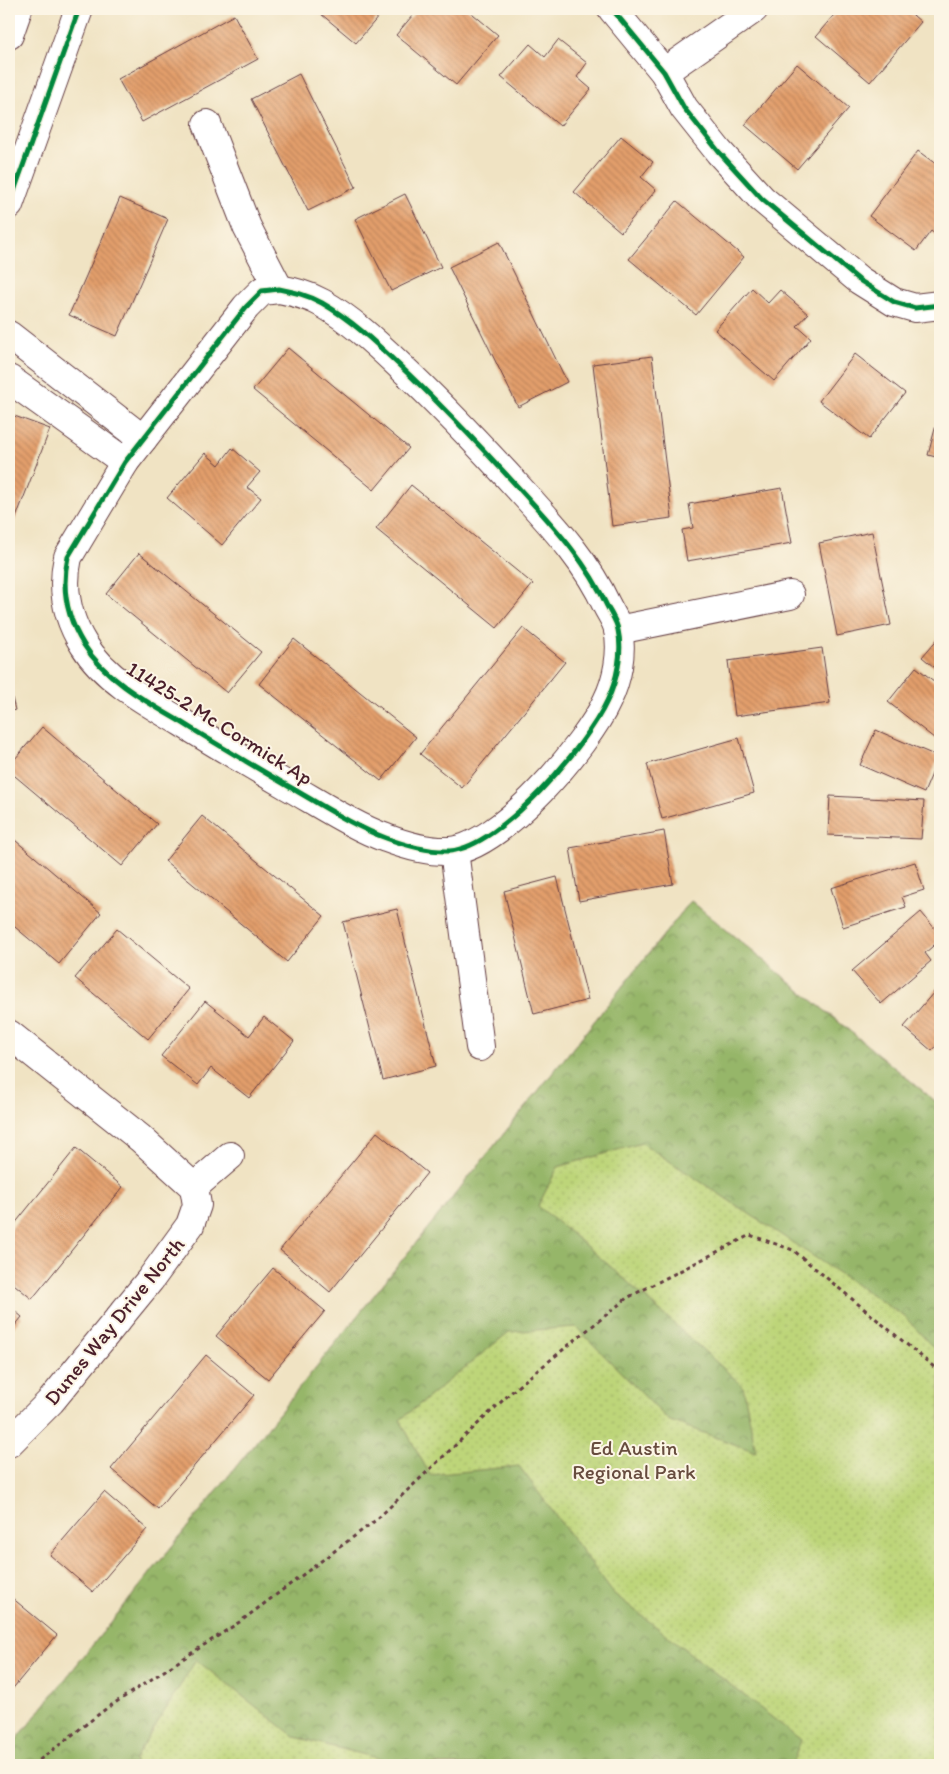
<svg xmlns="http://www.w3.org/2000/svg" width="949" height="1774" viewBox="0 0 949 1774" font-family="Itim,sans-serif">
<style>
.grass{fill:url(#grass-dots);stroke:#847a52}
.forest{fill:url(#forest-crowns);stroke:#706a4a}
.building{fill:url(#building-back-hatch)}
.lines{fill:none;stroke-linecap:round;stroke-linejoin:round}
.minor-casing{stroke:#633c42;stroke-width:30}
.primary-casing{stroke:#633c42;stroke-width:30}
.path{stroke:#633c42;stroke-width:3;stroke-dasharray:4 4;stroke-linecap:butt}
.minor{stroke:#fff;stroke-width:28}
.primary{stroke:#fff;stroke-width:28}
.cycleway-casing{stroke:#fcf5e5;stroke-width:8}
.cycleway{stroke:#00873e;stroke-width:5}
.labels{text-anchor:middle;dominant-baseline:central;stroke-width:4;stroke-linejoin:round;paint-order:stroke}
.street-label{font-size:21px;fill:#4a1f2b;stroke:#fcf5e5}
.park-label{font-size:21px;fill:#674c3e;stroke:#fcf5e5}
</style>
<defs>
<pattern id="grass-dots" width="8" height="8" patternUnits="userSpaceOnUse" patternTransform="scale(1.25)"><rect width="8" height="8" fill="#bdd579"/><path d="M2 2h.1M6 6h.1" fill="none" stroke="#a4b669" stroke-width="1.8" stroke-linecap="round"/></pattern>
<pattern id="forest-crowns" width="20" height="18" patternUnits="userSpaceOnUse" patternTransform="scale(1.25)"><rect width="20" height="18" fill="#96b669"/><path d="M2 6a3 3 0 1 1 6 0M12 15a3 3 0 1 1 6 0" fill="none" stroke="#7c9357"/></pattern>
<pattern id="building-back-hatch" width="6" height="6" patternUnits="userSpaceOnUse" patternTransform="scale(1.25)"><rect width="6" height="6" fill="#e39f6c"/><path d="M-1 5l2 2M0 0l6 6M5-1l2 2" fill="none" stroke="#ba8159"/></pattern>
</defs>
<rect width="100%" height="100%" fill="#fcf5e5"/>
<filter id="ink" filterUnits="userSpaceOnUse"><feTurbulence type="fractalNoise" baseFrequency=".02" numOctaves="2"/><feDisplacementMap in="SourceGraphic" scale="10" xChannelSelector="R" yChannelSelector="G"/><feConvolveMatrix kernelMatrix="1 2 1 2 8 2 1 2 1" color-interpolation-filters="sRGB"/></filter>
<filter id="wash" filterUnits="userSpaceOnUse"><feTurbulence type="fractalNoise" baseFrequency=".0096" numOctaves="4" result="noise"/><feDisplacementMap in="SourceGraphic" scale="20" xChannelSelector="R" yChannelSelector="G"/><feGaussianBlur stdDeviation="1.12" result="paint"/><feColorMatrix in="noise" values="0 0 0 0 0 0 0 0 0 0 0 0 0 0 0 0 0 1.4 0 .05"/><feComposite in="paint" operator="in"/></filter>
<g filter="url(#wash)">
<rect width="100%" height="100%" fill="#f0e3c3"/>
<!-- grass -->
<path class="grass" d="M691 901 940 1105V1765H9V1749Z"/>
<!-- forest -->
<path class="forest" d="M691 901 940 1105V1355L905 1317 642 1143 558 1167 538 1206 610 1266 743 1386 756 1452 668 1420 576 1327 509 1332 400 1420 430 1475 519 1466 613 1593 801 1740 792 1765H404L295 1737 196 1660 135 1759V1765H9V1749Z"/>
<g id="blocks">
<!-- building -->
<g class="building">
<path d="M315 9H385L356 43Z"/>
<path d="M418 9H467L498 35 456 85 396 35Z"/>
<path d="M839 9H906L921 22 870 82 816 36Z"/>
<path d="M234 15 258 59 142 122 118 79Z"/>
<path d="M558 40 587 63 577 77 591 89 560 126 501 77 530 44 545 57Z"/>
<path d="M797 64 849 108 797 169 745 125Z"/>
<path d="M299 74 356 187 308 211 251 99Z"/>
<path d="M621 136 653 162 641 177 656 190 621 232 574 192Z"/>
<path d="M918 151 940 167V238L931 231 916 251 869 216Z"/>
<path d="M405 194 441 267 391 291 355 219Z"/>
<path d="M120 198 168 219 117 336 69 315Z"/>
<path d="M677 201 744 257 696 315 629 259Z"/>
<path d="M499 242 567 382 518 407 449 267Z"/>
<path d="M752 288 768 303 780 290 808 314 797 326 811 338 774 381 715 330Z"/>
<path d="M288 348 409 448 374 490 253 390Z"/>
<path d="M855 354 905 393 869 439 819 401Z"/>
<path d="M652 356 672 518 612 526 593 364Z"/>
<path d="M940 410V458L928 455Z"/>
<path d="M9 414 50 429 9 536Z"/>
<path d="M232 448 260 472 247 487 261 498 222 545 167 498 205 453 219 465Z"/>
<path d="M411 485 533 584 497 628 376 529Z"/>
<path d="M782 488 792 543 687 561 682 530 693 528 689 504Z"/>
<path d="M872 532 891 625 837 636 819 543Z"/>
<path d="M139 553 261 652 227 693 106 594Z"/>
<path d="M523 628 565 662 462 788 420 754Z"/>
<path d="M940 636V672L922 657Z"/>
<path d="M294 639 416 737 381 781 259 684Z"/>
<path d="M822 648 830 703 735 716 728 661Z"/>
<path d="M916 667 940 686 939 742 888 702Z"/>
<path d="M9 685 15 710 9 712Z"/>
<path d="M42 727 157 824 122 866 9 771V766Z"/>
<path d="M876 730 939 757 924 793 860 765Z"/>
<path d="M739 738 754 793 662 819 647 764Z"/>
<path d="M830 796 924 801 921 839 828 835Z"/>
<path d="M202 816 324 916 287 962 165 861Z"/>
<path d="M664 831 673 884 579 901 570 848Z"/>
<path d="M9 835 101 913 59 964 9 922Z"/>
<path d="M915 862 924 890 902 897 906 907 843 927 831 888Z"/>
<path d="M557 877 588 1000 534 1014 504 891Z"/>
<path d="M397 909 436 1066 383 1080 343 922Z"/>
<path d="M921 912 940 935V940L925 953 931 961 881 1004 852 971Z"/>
<path d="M117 929 189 989 148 1039 75 978Z"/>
<path d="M940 985V1042L932 1051 904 1027Z"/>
<path d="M205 1001 249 1036 264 1017 294 1041 249 1098 211 1068 198 1085 161 1056Z"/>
<path d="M377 1132 427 1173 330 1292 280 1250Z"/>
<path d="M76 1148 123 1187 32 1299 9 1280V1231Z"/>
<path d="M273 1268 325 1311 268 1379 216 1336Z"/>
<path d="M9 1306 22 1317 9 1333Z"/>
<path d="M206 1355 254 1395 158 1509 111 1469Z"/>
<path d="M104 1492 147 1529 93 1592 50 1555Z"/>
<path d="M11 1597 57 1635 9 1693V1600Z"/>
</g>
</g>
</g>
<g filter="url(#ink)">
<use href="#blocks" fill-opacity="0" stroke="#633c42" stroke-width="1"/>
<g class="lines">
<!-- minor casing -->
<g class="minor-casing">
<g id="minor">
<path d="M612 9 664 72 684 108 719 152 762 199 859 280 894 302 915 308 940 305"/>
<path d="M664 72 754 9"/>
<path d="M207 124 247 227 279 289"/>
<path d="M279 289C294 292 308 295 322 303 350 319 375 342 398 364 443 406 485 451 526 496 557 530 588 564 607 606 611 614 617 622 618 630 623 652 617 681 607 701 587 745 501 847 450 851 428 852 407 846 386 838 355 827 318 803 288 786 252 765 216 744 181 722 147 702 105 679 84 645 67 618 61 588 68 557L125 462 246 307 262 291Z"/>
<path d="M9 335 143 439"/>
<path d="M9 379 125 462"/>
<path d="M618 630 790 595"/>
<path d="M454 851 480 1047"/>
<path d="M9 1034 140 1138 194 1187"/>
<path d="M194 1187 230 1156"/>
<path d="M9 1443 51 1401 150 1280 190 1225 197 1205 194 1187"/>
</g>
</g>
<!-- primary casing -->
<g class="primary-casing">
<g id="primary">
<path d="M9 35 18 9"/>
<path d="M9 205 79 9"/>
</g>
</g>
<!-- path -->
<path class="path" d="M33 1765 107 1708 241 1621 376 1520 517 1387 627 1298 750 1235 793 1250 940 1372"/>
<!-- minor -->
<use href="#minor" class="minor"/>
<!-- primary -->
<use href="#primary" class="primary"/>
<!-- cycleway casing -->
<g class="cycleway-casing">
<g id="cycleway">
<path d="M612 9 664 72 684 108 719 152 762 199 859 280 894 302 915 308 940 305"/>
<path d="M9 205 79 9"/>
<path d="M279 289C294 292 308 295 322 303 350 319 375 342 398 364 443 406 485 451 526 496 557 530 588 564 607 606 611 614 617 622 618 630 623 652 617 681 607 701 587 745 501 847 450 851 428 852 407 846 386 838 355 827 318 803 288 786 252 765 216 744 181 722 147 702 105 679 84 645 67 618 61 588 68 557L125 462 246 307 262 291Z"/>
</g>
</g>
<!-- cycleway -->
<use href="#cycleway" class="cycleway"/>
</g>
</g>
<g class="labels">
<!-- street labels -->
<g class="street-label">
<text transform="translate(220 723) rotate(32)">11425-2 Mc Cormick Ap</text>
<text transform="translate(114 1321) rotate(-51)">Dunes Way Drive North</text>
</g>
<!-- park labels -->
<g class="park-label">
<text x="634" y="1447">Ed Austin<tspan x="634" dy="24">Regional Park</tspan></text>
</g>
</g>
<!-- margin -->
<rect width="949" height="1774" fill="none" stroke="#fcf5e5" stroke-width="30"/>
</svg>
